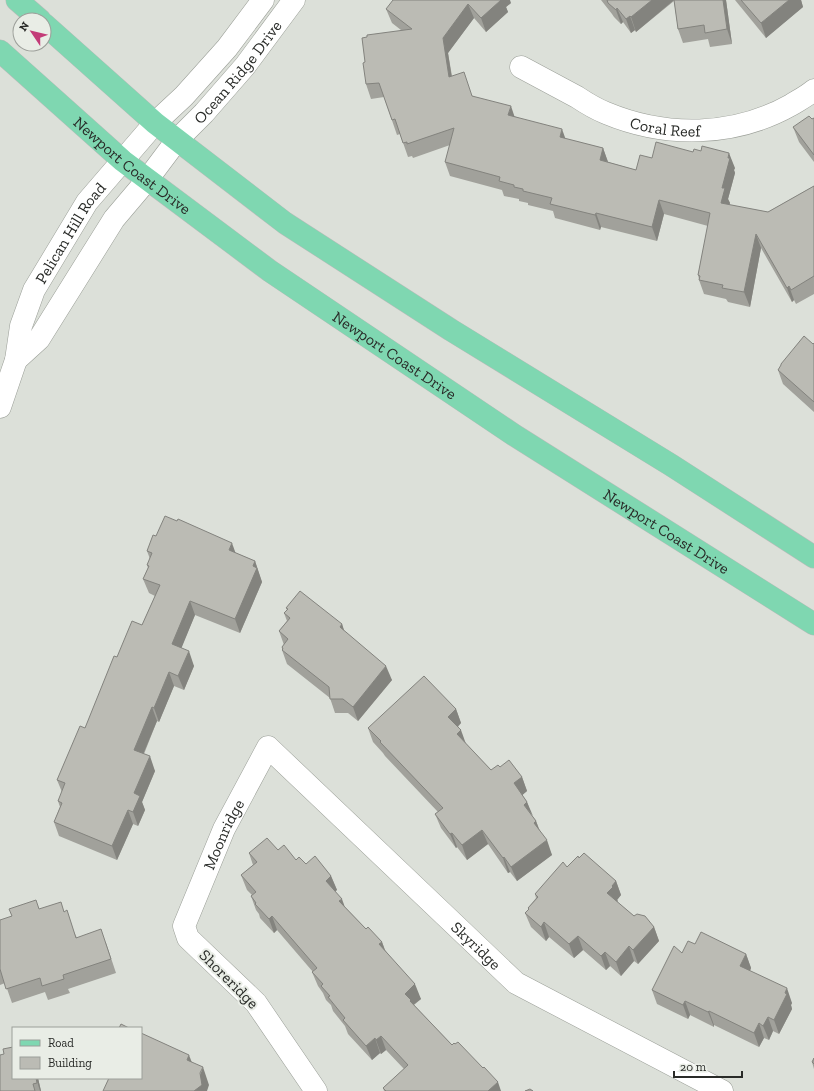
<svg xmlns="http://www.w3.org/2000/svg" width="814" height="1091" viewBox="0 0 814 1091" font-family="'Zilla Slab',serif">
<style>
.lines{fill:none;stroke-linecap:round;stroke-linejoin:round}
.minor-casing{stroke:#9b9f98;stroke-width:23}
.major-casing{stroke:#bbbbba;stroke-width:23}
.minor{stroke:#fff;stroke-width:22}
.major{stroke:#7fd7b1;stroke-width:22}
.wall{fill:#a1a19b}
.shaded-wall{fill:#83837e}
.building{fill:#bbbbb4;stroke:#83837e}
.labels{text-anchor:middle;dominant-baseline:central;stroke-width:4;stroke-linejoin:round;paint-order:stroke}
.street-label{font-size:16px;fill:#292b28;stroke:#e9ede6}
</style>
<rect width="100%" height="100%" fill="#dce0d9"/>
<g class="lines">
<!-- minor casing -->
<g class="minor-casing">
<g id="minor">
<path id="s1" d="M521 67C540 77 558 87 577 97 586 103 596 109 606 113 666 138 734 137 791 105 799 100 807 96 814 90"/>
<path id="s2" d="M16 360 39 339 114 219 147 180 177 140 204 113 245 66 294 0"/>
<path id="s3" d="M0 407 16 360 21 326 34 290 87 202 155 123 184 96 227 48 263 0"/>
<path id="s4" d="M316 1091 256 1003 188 938 184 926 224 829 268 747 516 983 722 1091"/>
</g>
</g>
<!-- major casing -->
<g class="major-casing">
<g id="major">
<path d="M17 0 40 20"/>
<path d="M44 24 155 123 285 223 451 330 671 465 814 557"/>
<path id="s5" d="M0 51 123 161 270 271 514 435 814 624"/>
</g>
</g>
<!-- minor -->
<use href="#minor" class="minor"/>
<!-- major -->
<use href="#major" class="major"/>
</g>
<!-- wall -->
<g class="wall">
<path d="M601 0H726L732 44 710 47 708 39 683 43 678 29 674 1 636 32 635 30 631 33 623 22 621 24 614 17 612 14Z"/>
<path d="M735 0H801L803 7 766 38Z"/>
<path d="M511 3 506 7 508 12 486 32 474 18 448 53 452 76 472 96 514 116 566 139 603 148 608 162 636 170 652 158 735 168 734 170 735 173 728 199 730 203 729 205 768 212 814 186V294L796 304 794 300 792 302 761 248 750 307 728 302 726 299 704 294 699 280V279L698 275 708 226 664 214 657 241 601 227 600 230 555 218 553 211 528 205V203L519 201V199L504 196 502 190 450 176 445 162 450 145 413 158 412 156 408 157 400 134 397 135 384 97 371 99 366 84 365 62 401 30 392 23 386 9Z"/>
<path d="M814 118V162L799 142 793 127Z"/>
<path d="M814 343V412L783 384 778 370 781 366V364Z"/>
<path d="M156 536 236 553 255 561 262 582 240 633 195 615 181 648 194 666 184 690 174 686 159 722 157 721 144 754 155 771 142 802 145 810 138 826 133 824 117 860 59 836 54 822 60 807 58 801 62 792 57 780 85 728 117 657 142 625 155 596 149 593 143 579 148 568 147 565 150 559 147 551Z"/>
<path d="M286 608 342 624 344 631 392 680 358 721 348 713H335L330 698 287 664 282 650V647L284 645 279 631 287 621 284 613 287 610Z"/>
<path d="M456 709 461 723 458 727 465 743 491 770 500 767 522 777 527 791 522 795 527 802 532 816 536 821 540 831 552 855 517 881 510 872 508 873 488 844 467 860 457 847 456 848 441 828 435 814 438 812 385 756 383 753 373 742 368 728Z"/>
<path d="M278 850 296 860 331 876 337 890 335 891 344 906 366 929 382 942 385 950 421 999 414 1005 452 1045 501 1091H384L383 1088 404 1069 386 1050 381 1054 380 1053 372 1060 348 1034 345 1026 333 1011 331 1005 326 1000 323 993 318 986 312 972H313L277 930 274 933 260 918 259 914 256 910 251 896 252 895 247 890 241 875 253 865 249 853Z"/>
<path d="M579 858 616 881 621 895 617 900 618 901 617 902 634 916 654 927 659 941 638 964 634 961 621 976 610 966 606 970 583 950 574 958 549 937 546 941 531 927 525 913 529 910 528 908 536 898 535 894 567 867Z"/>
<path d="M39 909 64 912 77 938 106 943 116 973 68 989 70 993 48 1000 45 992 12 1003 5 983 0 985V920Z"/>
<path d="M695 944 746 954 751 968 750 971 792 1003 791 1005 792 1009 779 1034 773 1031 769 1040 764 1038 759 1047 714 1025V1027L690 1015 688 1019 657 1004 652 990 682 953Z"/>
<path d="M814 1058V1069L812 1062Z"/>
<path d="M13 1078H38L41 1091H0Z"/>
</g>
<!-- shaded-wall -->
<g class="shaded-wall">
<path d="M501 0H510L511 3 506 7 508 12 486 32 481 18Z"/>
<path d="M652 0H674L636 32 631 17Z"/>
<path d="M723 0H726L732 44 727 29Z"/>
<path d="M789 0H801L803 7 766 38 761 23Z"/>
<path d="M468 4 474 18 448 53 454 92 449 77 443 38Z"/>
<path d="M617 8 623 22 621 24 616 10Z"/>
<path d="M630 16 635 30 631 33 626 19Z"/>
<path d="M511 106 516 121 508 115Z"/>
<path d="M562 129 567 143 560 137Z"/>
<path d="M603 148 608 162 600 160Z"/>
<path d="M729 153 735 168 734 170 735 173 728 199 730 203 726 218 721 203 722 188Z"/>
<path d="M659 200 664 214 657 241 652 227Z"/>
<path d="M596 213 601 227 600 230 595 215Z"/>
<path d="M756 234 761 248 750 307 744 292Z"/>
<path d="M789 286 794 300 792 302 787 288Z"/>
<path d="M232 543 237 557 229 550Z"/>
<path d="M255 561 262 582 240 633 235 619Z"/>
<path d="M190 601 195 615 177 659 172 644Z"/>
<path d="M342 624 347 639 340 627Z"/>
<path d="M189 651 194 666 184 690 178 676Z"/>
<path d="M386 666 392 680 358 721 353 707Z"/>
<path d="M169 672 174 686 159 722 154 708Z"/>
<path d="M152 707 157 721 139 764 134 750Z"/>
<path d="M456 709 461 723 453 731 448 717Z"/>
<path d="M461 730 466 744 457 734Z"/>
<path d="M150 756 155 771 142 802 145 810 138 826 133 812 134 793Z"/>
<path d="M522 777 527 791 519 798 514 783Z"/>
<path d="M527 802 533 816 524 805Z"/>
<path d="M128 810 133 824 117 860 112 846Z"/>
<path d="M536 821 541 835 534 823Z"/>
<path d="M482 830 488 844 467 860 462 845Z"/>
<path d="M452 833 457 847 456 848 450 834Z"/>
<path d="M547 840 552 855 517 881 511 867Z"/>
<path d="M504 857 510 872 508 873 503 858Z"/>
<path d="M331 876 337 890 331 895 326 881Z"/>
<path d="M616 881 621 895 617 900 618 901 612 907 607 893 612 886Z"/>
<path d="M342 899 347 913 339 901Z"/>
<path d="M272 916 277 930 274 933 269 919Z"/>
<path d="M544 922 549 937 546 941 541 927Z"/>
<path d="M654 927 659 941 638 964 633 950Z"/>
<path d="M578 936 583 950 574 958 569 944Z"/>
<path d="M382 942 387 956 379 944Z"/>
<path d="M629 946 634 961 621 976 616 962Z"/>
<path d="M605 952 610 966 606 970 601 956Z"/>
<path d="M746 954 751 968 746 980 740 966Z"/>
<path d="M415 984 421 999 413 1005 405 994Z"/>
<path d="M787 988 792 1003 791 1005 792 1009 779 1034 774 1020Z"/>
<path d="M685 1001 690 1015 688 1019 683 1005Z"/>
<path d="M709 1011 714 1025V1027L708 1012Z"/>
<path d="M768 1017 773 1031 769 1040 763 1026Z"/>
<path d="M759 1023 764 1038 759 1047 754 1033Z"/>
<path d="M381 1036 386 1050 381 1054 376 1040Z"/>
<path d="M375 1038 380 1053 372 1060 366 1046Z"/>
<path d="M189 1055 196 1073 187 1060Z"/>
<path d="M203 1067 209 1085 207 1091H194Z"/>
<path d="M36 1078H38L41 1091H40Z"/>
<path d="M498 1082 501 1091H488Z"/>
</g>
<!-- building -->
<g class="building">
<path d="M393 0H501L481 18 468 4 443 38 449 77 464 72 472 96 511 106 508 115 562 129 560 137 603 148 600 160 636 170 640 155 652 158 656 142 693 152 694 149 701 151 702 146 729 153 728 158H730L722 188H725L721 203 768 212 814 186V276L791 290 789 286 787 288 756 234 744 292 722 288 723 285 699 280 700 276 698 275 710 213 659 200 652 227 596 213 595 215 550 204 552 198 523 191V189L514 187V185L499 181 500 177 445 162 454 128 407 144V142L403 143 395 119 392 120 379 83 366 84 363 63 365 62 362 38 367 37V35L412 29 386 9Z"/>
<path d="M607 0H652L631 17 630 16 626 19 617 8 616 10 608 3Z"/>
<path d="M674 0H723L727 29 705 33 704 25 678 29Z"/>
<path d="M741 0H789L761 23Z"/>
<path d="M809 116 812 119 814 118V155L793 127Z"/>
<path d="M804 336 813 344 814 343V402L778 370 781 365V364Z"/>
<path d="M165 516 177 521 178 519 232 543 229 550 255 561 253 566 257 568 235 619 190 601 172 644 189 651 178 676 169 672 154 708 152 707 134 750 150 756 134 793 140 796 133 812 128 810 112 846 54 822 62 803 58 801 65 783 57 780 80 726 85 728 114 656 117 657 132 621 142 625 160 585 143 579 149 566 147 565 152 553 147 551 153 535 156 536Z"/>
<path d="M300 591 342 624 340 627 386 666 353 707 343 699H330L329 687 282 650 283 649 282 647 288 639 279 631 290 618 284 613 288 609 286 608Z"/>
<path d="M424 676 456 709 448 717 461 730 457 734 491 770 498 765 500 767 509 760 522 777 514 783 527 802 524 805 536 821 534 823 547 840 511 867 504 857 503 858 482 830 462 845 452 833 450 834 435 814 443 808 380 742 381 741 368 728Z"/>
<path d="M267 838 278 850 284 845 296 860 299 857 306 864 315 856 331 876 326 881 342 899 339 901 366 929 368 927 382 942 379 944 415 984 405 994 411 1000 410 1001 452 1045 454 1043 455 1044 458 1042 483 1068 484 1067 498 1082 488 1091H386L383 1088 408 1065 381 1036 376 1040 375 1038 366 1046 343 1020 345 1018 328 997 330 996 321 986 323 984 312 972 317 968 272 916 269 919 255 904 256 903 251 896 256 892 241 875 257 862 249 853Z"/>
<path d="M584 853 616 881 612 886 613 887 607 893 634 916 637 914 645 916 654 927 633 950 629 946 616 962 605 952 601 956 578 936 569 944 544 922 541 927 525 913 529 909 528 908 538 897 535 894 563 862 567 867 578 856 579 858Z"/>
<path d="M36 900 39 909 61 902 64 912 67 910 76 938 101 929 111 959 63 975 64 979 42 986 40 978 6 989 0 969V920L12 916 9 909Z"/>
<path d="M701 932 746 954 740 966 787 988 785 993 787 994 774 1020 768 1017 763 1026 759 1023 754 1033 709 1011 708 1012 685 1001 683 1005 652 990 674 946 682 953 688 941 695 944Z"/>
<path d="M121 1024 129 1028H119Z"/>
<path d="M141 1033 189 1055 187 1060 203 1067 200 1073 202 1085 194 1091H103L109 1078H141Z"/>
<path d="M13 1047V1078H36L37 1083 33 1084 35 1091H0V1055L4 1054 3 1049Z"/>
<path d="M814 1058V1064L812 1062Z"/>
<path d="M530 1089 533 1091H525Z"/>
</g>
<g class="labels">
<!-- street labels -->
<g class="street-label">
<text stroke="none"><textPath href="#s2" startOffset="365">Ocean Ridge Drive</textPath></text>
<text stroke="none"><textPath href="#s1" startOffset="158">Coral Reef</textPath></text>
<text stroke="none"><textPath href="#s5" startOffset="175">Newport Coast Drive</textPath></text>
<text stroke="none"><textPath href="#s3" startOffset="190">Pelican Hill Road</textPath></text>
<text stroke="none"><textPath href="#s5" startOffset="499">Newport Coast Drive</textPath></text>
<text stroke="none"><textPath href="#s5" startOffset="823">Newport Coast Drive</textPath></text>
<text stroke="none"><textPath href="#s4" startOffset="313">Moonridge</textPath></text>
<text stroke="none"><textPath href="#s4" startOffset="699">Skyridge</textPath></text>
<text transform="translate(229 979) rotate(45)">Shoreridge</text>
</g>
</g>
<!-- legend -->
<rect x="12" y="1027" width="130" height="52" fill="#e9ede6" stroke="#9c9f9a"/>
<rect x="20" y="1040" width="20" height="6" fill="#7fd7b1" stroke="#9c9f9a"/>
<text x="48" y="1047" font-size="12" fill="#292b28">Road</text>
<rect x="20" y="1057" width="20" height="12" fill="#bbbbb4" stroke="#9c9f9a"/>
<text x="48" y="1067" font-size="12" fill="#292b28">Building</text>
<!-- north arrow -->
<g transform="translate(32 32) rotate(305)"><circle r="19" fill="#e9ede6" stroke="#9c9f9a"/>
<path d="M0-3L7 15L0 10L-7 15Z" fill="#c33b78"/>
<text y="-6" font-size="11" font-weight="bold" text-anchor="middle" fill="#292b28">N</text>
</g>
<!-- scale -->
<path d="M674 1071v6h68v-6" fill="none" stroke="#292b28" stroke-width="2"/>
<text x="680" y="1071" font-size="12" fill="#292b28" stroke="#e9ede6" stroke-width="3" paint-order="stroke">20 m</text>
</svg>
